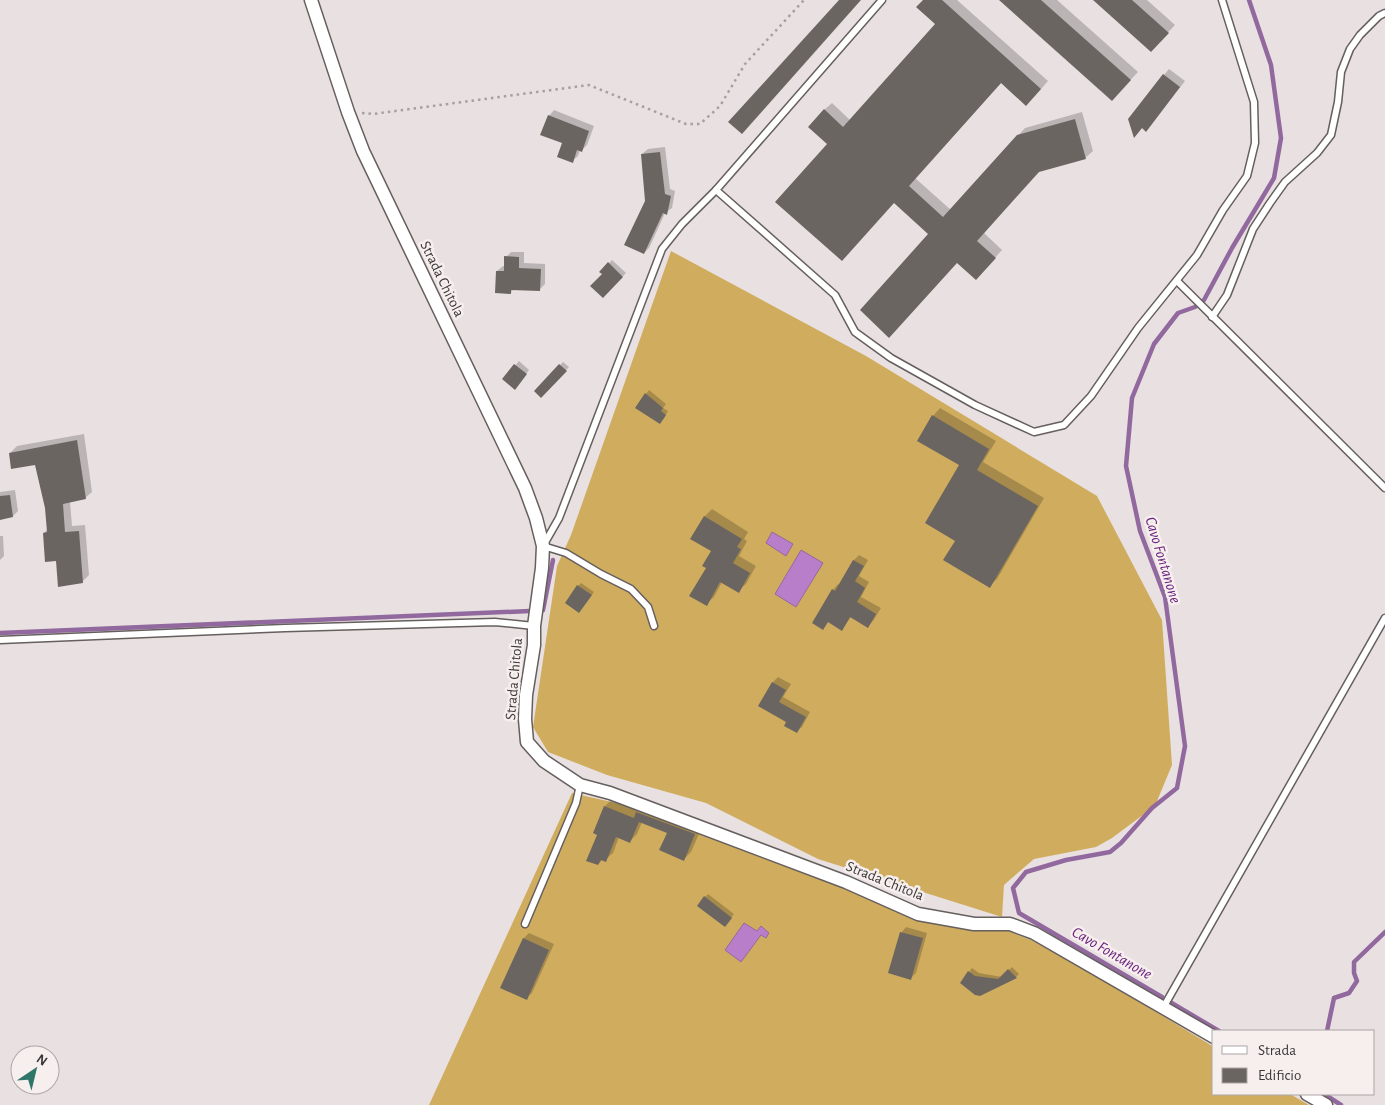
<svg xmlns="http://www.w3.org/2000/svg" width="1385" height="1105" viewBox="0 0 1385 1105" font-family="'Alegreya Sans',sans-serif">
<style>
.grass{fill:#d0ad5e}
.water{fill:#b87eca;stroke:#92699e}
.shadow{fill:#0003}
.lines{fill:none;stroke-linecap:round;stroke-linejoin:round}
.stream{stroke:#92699e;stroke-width:4.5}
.building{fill:#6b6562}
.lane-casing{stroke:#655f5e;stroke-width:9}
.street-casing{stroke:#655f5e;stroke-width:15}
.path{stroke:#a6a0a0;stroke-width:2.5;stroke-dasharray:2.5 4;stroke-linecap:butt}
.lane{stroke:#fff;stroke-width:6}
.street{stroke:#fff;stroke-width:12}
.labels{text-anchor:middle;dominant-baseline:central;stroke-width:5;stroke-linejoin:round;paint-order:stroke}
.street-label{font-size:15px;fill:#3b3838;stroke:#f6efee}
.water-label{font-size:16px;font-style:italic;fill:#6b247f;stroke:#f6efee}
</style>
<rect width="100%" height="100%" fill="#e9e1e1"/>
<!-- grass -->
<g class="grass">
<path d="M671 251 866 356 1097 496 1162 620 1172 765 1155 806 1112 838 1096 847 1034 859 1004 885 1002 917 818 859 706 803 607 775 548 752 533 727 557 566 571 535Z"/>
<path d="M572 793 634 807 938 924 979 931H1008L1031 940 1090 972 1214 1047V1094H1290L1309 1105H429Z"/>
</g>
<!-- water -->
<g class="water">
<path d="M772 532 793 544 786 556 766 543Z"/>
<path d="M801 550 823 563 796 607 775 594Z"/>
<path d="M744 923 757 931 761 926 769 933 766 938 761 935 741 962 725 950Z"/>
</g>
<!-- shadow -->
<g class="shadow">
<path d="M924 0H957L1048 81 1034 97 1002 82 915 178 951 210 1025 128 1082 112 1093 151 1085 158 1039 170 984 233 1002 250 983 271 929 234 829 144 824 110 832 103 850 120 937 24Z"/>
<path d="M1001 0H1057L1138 72 1119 92Z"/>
<path d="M1095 0H1147L1175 25 1158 43Z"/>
<path d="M1169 69 1185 81 1151 125 1143 127 1135 136 1164 75Z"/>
<path d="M554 110 594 126 587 145 581 151 580 150 578 156 572 161 564 142 549 116Z"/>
<path d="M665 147 670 189 675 191 672 208 665 213 649 248 644 253 647 201 642 154 648 149Z"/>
<path d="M511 252H524V263L545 264V284L539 290 514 289 511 292 497 271 503 266H505L506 257Z"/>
<path d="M612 260 626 273 603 296 604 274 601 272Z"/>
<path d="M519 361 529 370 518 385 504 379Z"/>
<path d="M563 362 569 367 541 396 536 391Z"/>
<path d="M649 390 666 404 663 408 668 411 663 420 646 394Z"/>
<path d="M940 408 996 441 983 462 1044 498 997 579 989 586 956 541 961 465 933 416Z"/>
<path d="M84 434 92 492 85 498 70 502 72 526 85 525 89 575 82 582 57 560 44 533 48 529 46 508 36 464 10 453 17 446Z"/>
<path d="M15 490 18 511 13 516 0 518V492Z"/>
<path d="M712 509 748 532 744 539 747 541 739 556 756 566 746 584 738 591 722 582 714 597 706 604 707 567 712 550 692 539 705 516Z"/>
<path d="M0 536H3L4 556 0 560Z"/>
<path d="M859 555 868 560 859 576 869 582 861 597 881 608 873 621 868 626 851 617 842 629 829 621 823 628 833 590 838 584 839 585 854 560Z"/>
<path d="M581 583 594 592 579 612 578 586Z"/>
<path d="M778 677 791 684 783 697 810 712 802 727 796 732 788 722 760 706 773 682Z"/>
<path d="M612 799 702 827 691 852 684 859 668 832 642 822 637 834 630 841 619 837 613 853 605 860 603 859 598 864 599 834 594 832 605 806Z"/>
<path d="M708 894 734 914 728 922 705 897Z"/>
<path d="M906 927 927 933 916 973 911 978 901 933Z"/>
<path d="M529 933 554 944 532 993 526 998 524 938Z"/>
<path d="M1012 967 1019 974 1016 977 980 995 969 972 972 968 979 973 1002 977Z"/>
</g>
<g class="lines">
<!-- stream -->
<g class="stream">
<path d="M543 610 553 560"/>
<path d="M0 633 530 611"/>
<path d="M1162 997 1019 913 1013 888 1026 872 1066 860 1110 852 1121 843 1152 808 1177 788 1185 746 1165 597 1140 531 1126 466 1132 398 1154 344 1178 313 1195 307 1204 300 1232 248 1274 178 1281 138 1271 65 1249 0"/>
<path d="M1170 1002 1219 1031"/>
<path d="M1327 1031 1334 998 1349 993 1357 981 1354 973V962L1385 932"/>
<path d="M1324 1094 1341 1105"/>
</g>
</g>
<!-- building -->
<g class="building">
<path d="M839 0H861L742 134 728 122Z"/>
<path d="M923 0H942L1041 89 1026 106 1001 83 909 186 943 217 1017 135 1075 119 1086 159 1039 172 977 241 996 258 976 280 957 263 889 338 860 310 928 234 894 203 842 261 775 202 827 144 808 127 824 109 843 127 935 24 916 7Z"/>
<path d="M999 0H1041L1131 80 1112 101Z"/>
<path d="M1093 0H1132L1169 33 1151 52Z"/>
<path d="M1163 74 1180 87 1146 132 1142 128 1134 138 1128 119Z"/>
<path d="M548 115 589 131 582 152 577 150 573 163 557 157 562 143 540 135Z"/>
<path d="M660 152 665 194 671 196 667 215 663 213 644 254 624 245 645 201 641 154Z"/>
<path d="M504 256 519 257V268L541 269 540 291 511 290V294L495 293 496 271H504Z"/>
<path d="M608 262 623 277 603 298 590 286 602 274 599 272Z"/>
<path d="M514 364 527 374 515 390 502 379Z"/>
<path d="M559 364 567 371 541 398 534 391Z"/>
<path d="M645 393 663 408 661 411 666 415 660 424 635 408Z"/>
<path d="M932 415 989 449 977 470 1038 506 990 588 943 560 955 541 925 523 959 465 917 441Z"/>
<path d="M77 440 86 499 63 504 65 532 79 531 83 583 58 587 56 561 45 562 43 533 47 532 45 508 35 465 11 469 9 453Z"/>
<path d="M10 495 13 517 0 520V496Z"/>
<path d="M704 516 742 539 737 547 741 549 733 563 750 573 739 593 720 582 707 606 689 596 706 568 702 566 711 551 690 539Z"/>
<path d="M853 560 864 566 855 581 865 588 857 602 876 614 868 628 850 617 842 631 828 622 823 630 812 623 832 589 835 591Z"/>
<path d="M577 585 592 595 579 613 565 603Z"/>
<path d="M772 682 786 690 779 702 806 717 797 733 784 726 786 722 758 706Z"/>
<path d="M604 806 634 818 636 812 695 834 684 861 659 850 667 833 639 822 630 843 616 837 606 862 601 860 598 865 586 861 597 835 593 833Z"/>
<path d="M704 896 732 918 725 927 697 906Z"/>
<path d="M900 932 923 938 911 980 888 973Z"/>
<path d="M523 938 549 950 527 1000 500 988Z"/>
<path d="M1008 969 1017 978 980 996 975 995 960 983 968 971 975 976 998 979Z"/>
</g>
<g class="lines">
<!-- lane casing -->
<g class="lane-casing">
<g id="lane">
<path d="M716 190 835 295 855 332 891 358 975 405 1034 432 1064 425 1091 396 1138 328 1197 255 1223 210 1247 176 1255 143 1254 102 1222 0"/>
<path d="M1177 281 1385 488"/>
<path d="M1212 317 1227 295 1253 229 1270 203 1285 182 1317 153 1331 135 1338 102 1341 72 1350 49 1360 35 1379 16 1385 13"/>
<path d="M654 626 648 607 631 589 601 574 566 553 543 546 559 518 662 249 682 224 716 190 882 0"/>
<path d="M0 640 285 628 495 622 534 626"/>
<path d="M525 924 576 803 580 785"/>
<path d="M1163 1008 1385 618"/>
</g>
</g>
<!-- street casing -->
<g class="street-casing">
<g id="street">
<path d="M311 0 348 112 363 151 525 488 536 518 543 546 542 568 534 626V645L526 695 525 719 527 742 544 761 580 785 610 793 846 882 918 914 974 924H1010L1034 933 1214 1037"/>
<path d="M1307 1094 1326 1105"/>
</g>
</g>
<!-- path -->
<path class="path" d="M362 113 373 114 589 85 686 124H700L720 106 745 64 804 0"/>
<!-- lane -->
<use href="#lane" class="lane"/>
<!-- street -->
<use href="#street" class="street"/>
</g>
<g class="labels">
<!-- street labels -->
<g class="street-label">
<text transform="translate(442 279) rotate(64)">Strada Chitola</text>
<text transform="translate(514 679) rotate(-85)">Strada Chitola</text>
<text transform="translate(885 881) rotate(22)">Strada Chitola</text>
</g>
<!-- water labels -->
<g class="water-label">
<text transform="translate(1163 560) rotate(73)">Cavo Fontanone</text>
<text transform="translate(1112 953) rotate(30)">Cavo Fontanone</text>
</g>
</g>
<!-- legend -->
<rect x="1212" y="1030" width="162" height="65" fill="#f6efee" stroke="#aba6a5"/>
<rect x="1222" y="1046" width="25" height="8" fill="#ffffff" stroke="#aba6a5"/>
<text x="1258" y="1055" font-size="15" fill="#3b3838">Strada</text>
<rect x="1222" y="1068" width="25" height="15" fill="#6b6562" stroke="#aba6a5"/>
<text x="1258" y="1080" font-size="15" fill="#3b3838">Edificio</text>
<!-- north arrow -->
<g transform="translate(35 1070) rotate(35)"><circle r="24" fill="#f6efee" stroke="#aba6a5"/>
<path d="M0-4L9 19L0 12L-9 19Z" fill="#2f756a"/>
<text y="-8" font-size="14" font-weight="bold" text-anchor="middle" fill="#3b3838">N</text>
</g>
</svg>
